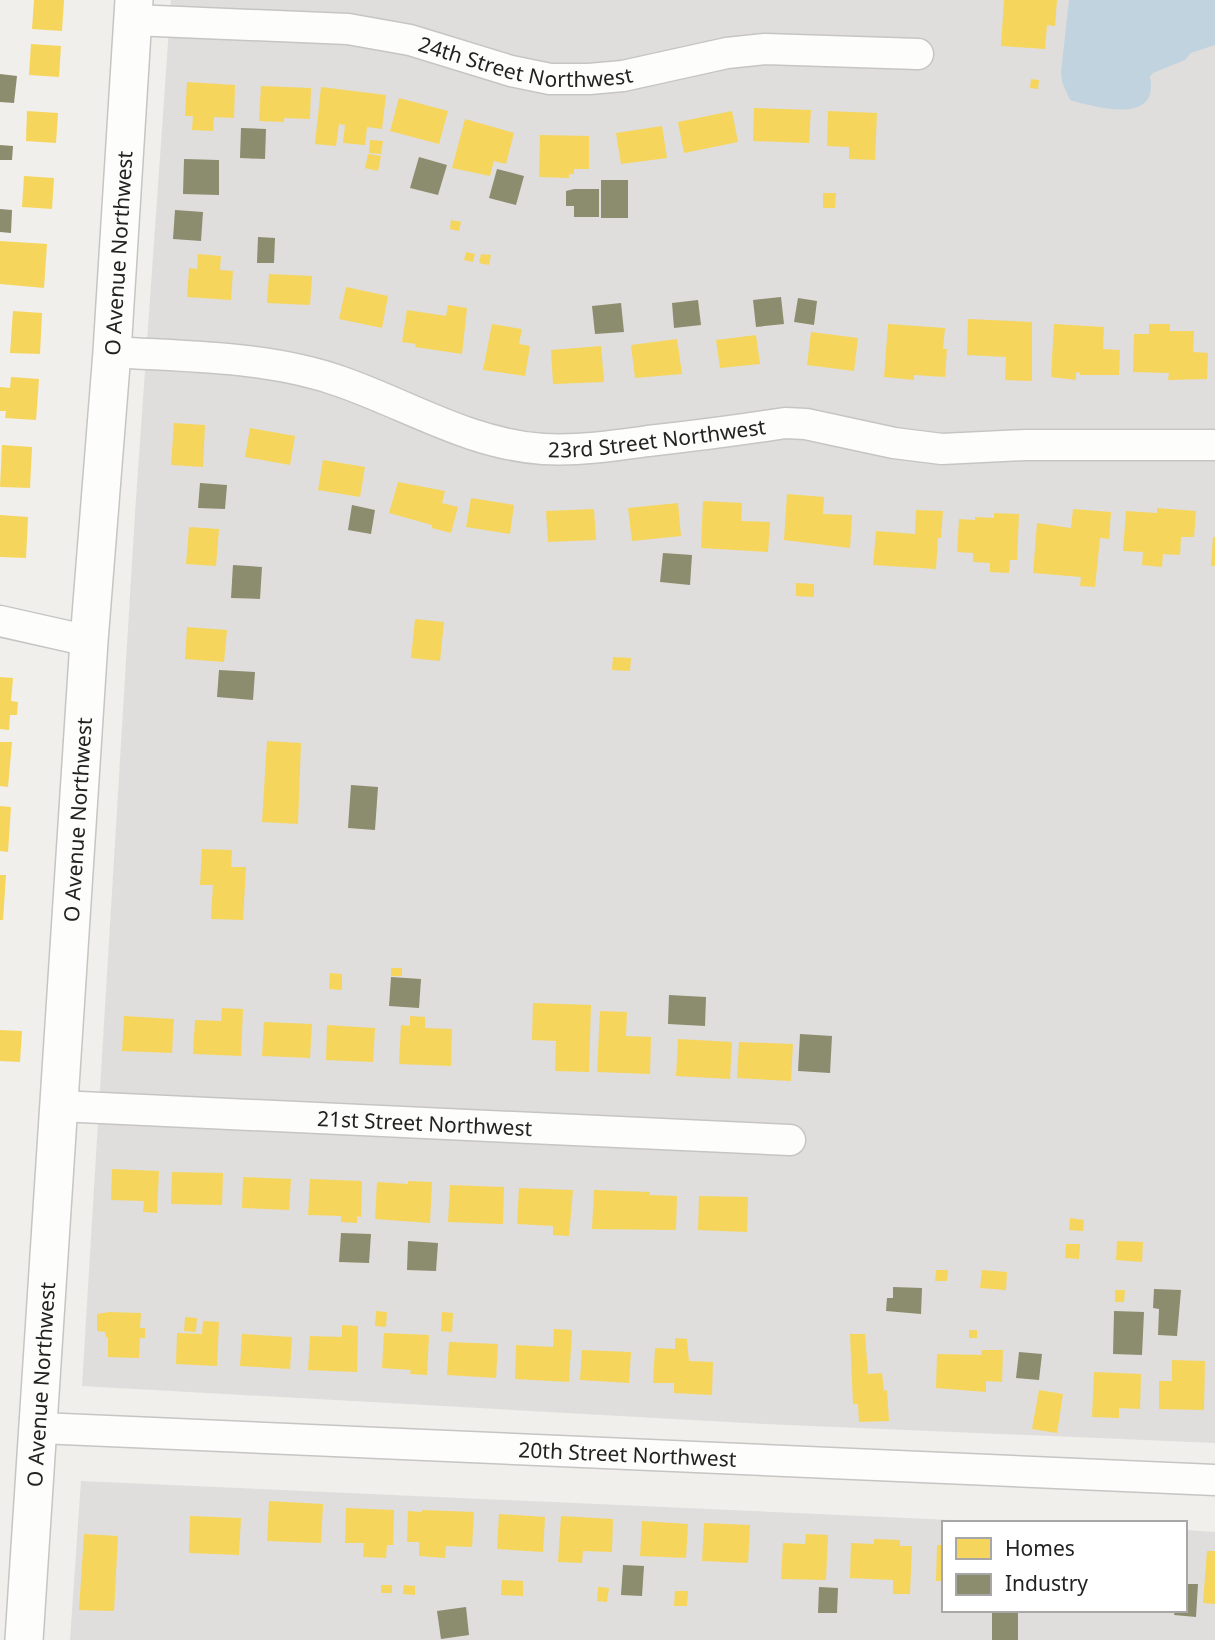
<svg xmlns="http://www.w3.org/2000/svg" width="1215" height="1640" viewBox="0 0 1215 1640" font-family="'Noto Sans',sans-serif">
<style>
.residential{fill:#dfdedc}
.water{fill:#c2d3e0}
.homes{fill:#f6d55c}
.industry{fill:#8c8c6e}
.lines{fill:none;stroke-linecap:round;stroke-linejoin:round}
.minor-casing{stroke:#c6c5c3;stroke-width:33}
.tertiary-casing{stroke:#c6c5c3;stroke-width:40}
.minor{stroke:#fdfdfc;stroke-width:30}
.tertiary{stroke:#fdfdfc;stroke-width:37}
.labels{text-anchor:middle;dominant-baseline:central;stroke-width:7;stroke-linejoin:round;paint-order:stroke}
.street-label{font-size:21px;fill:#222;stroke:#fff}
</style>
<rect width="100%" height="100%" fill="#f0efeb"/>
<!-- residential -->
<g class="residential">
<path d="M171 0H1215V1443L765 1424 82 1386 135 513Z"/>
<path d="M81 1481 1019 1523H944V1610H1185V1530L1215 1532V1640H70Z"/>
</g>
<!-- water -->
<path class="water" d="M1069 0H1215V45L1191 53 1185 60 1153 73 1150 77C1160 126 1095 107 1070 100L1062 82 1061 72Z"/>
<!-- homes -->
<g class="homes">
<path d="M34 0H64L62 31 32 29Z"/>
<path d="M1004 0H1057L1055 26 1047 25 1045 49 1001 46Z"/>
<path d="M31 44 61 46 59 77 29 75Z"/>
<path d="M1031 79 1039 80 1038 89 1030 88Z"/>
<path d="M187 82 235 85 234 118 214 117 213 131 192 130 193 116H185Z"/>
<path d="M261 86 311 88 310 119 284 118V122L259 121Z"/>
<path d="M321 87 386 95 382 129 367 127 365 145 343 143 345 125 339 124 336 146 315 144Z"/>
<path d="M399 98 448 111 439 144 390 131Z"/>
<path d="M754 108 811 110 809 143 753 141Z"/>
<path d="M27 111 58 113 56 143 26 141Z"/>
<path d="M732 111 738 142 684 153 678 122Z"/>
<path d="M828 111 877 113 875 160 849 159V147L827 146Z"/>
<path d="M465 119 514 133 506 164 494 161 490 176 452 168Z"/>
<path d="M662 126 667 158 621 164 616 133Z"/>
<path d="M540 135 589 136V169H574V174H569V178L539 177Z"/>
<path d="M370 140 383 141 381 154 369 153Z"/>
<path d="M368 154 381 156 378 171 365 168Z"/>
<path d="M24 176 54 178 52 209 22 207Z"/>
<path d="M823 193H836L835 208H823Z"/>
<path d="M451 220 461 222 459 231 450 229Z"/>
<path d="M0 241 47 244 44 288 0 284Z"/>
<path d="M466 252 475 254 473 262 464 260Z"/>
<path d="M198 254 221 256 220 270 233 271 231 300 187 297 189 268 197 269Z"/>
<path d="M481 254 491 255 489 265 479 263Z"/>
<path d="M269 274 312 276 310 305 267 303Z"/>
<path d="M346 287 388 296 382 328 339 319Z"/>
<path d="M448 305 467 308 462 354 415 347 416 344 402 342 407 310 446 316Z"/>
<path d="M13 311 42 313 40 354 10 353Z"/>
<path d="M968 319 1032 322V381L1005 380 1006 357 967 355Z"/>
<path d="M492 324 522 329 519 344 530 346 525 376 483 370Z"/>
<path d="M888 324 945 328 943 349H947L945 377 914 375V380L884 377Z"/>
<path d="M1054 324 1104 327 1103 349 1120 350 1119 375H1080V373L1076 372V380L1051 377Z"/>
<path d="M1149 324H1170V331H1194L1193 352 1208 353 1207 379 1168 380 1169 373 1133 372 1134 334H1149Z"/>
<path d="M811 332 858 338 854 371 807 365Z"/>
<path d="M756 335 760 364 720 368 716 340Z"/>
<path d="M677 339 682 374 635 378 631 345Z"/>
<path d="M601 346 604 382 553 384 551 350Z"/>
<path d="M11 377 39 379 36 420 5 418 6 411H0V387L10 388Z"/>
<path d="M174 423 205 425 203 467 171 465Z"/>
<path d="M250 428 295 436 290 465 245 457Z"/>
<path d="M2 445 32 447 30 488 0 487Z"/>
<path d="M323 460 365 467 360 497 318 490Z"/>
<path d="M398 482 445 491 442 503 458 507 451 533 432 528V525L389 513Z"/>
<path d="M787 494 824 497 823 514 852 515 850 548 784 540Z"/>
<path d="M471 498 514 505 510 534 466 527Z"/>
<path d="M703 501 742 503 741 521 770 522 768 552 701 548Z"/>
<path d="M678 503 681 536 632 541 628 508Z"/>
<path d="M1157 508 1196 511 1194 537H1181L1180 555 1163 554 1162 567 1142 565 1143 552 1123 551 1126 511 1157 513Z"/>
<path d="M594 509 596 540 548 542 546 511Z"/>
<path d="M1073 509 1111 512 1109 539 1100 538 1095 587 1080 586 1081 577 1033 573 1037 523 1071 528Z"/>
<path d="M916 510 943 511 941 538H938L936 569 873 565 876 531 915 534Z"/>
<path d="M994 513 1019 514 1017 560H1010L1009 573 990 572V563L973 562V553L957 552 959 519 975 520V517L994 518Z"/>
<path d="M0 515 28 517 26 558 0 557Z"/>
<path d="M189 527 219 529 216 566 186 564Z"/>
<path d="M1213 537H1215V566H1211Z"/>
<path d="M796 583 814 584V597L796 596Z"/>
<path d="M415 619 444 622 440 661 411 658Z"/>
<path d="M187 627 227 630 224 662 185 659Z"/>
<path d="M613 657 631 658 630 671 612 670Z"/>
<path d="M0 677 13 678 11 701 18 702 17 715H10L9 730 0 729Z"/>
<path d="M267 741 301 743 298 824 262 822Z"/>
<path d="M0 742H12L8 787 0 786Z"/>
<path d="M0 806 11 807 8 852 0 851Z"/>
<path d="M202 849 232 850 231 867H246L243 920 211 919 213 885H200Z"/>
<path d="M0 875H6L3 920H0Z"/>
<rect x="391" y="968" width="11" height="8"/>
<path d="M330 973 342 974V990L329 989Z"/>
<path d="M533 1003 591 1005 589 1072 555 1071 556 1041 532 1040Z"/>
<path d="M222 1008 243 1009 241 1056 193 1054 195 1020 221 1021Z"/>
<path d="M600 1011 627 1012 626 1036 651 1037 650 1074 597 1072Z"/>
<path d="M124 1016 174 1019 172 1053 122 1051Z"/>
<path d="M410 1016 425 1017V1028L452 1029 451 1066 399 1064 401 1025 410 1026Z"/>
<path d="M264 1022 312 1024 310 1058 262 1056Z"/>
<path d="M327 1025 375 1028 373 1062 326 1060Z"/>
<path d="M0 1030 22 1031 20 1062 0 1061Z"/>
<path d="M678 1039 732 1042 730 1079 676 1076Z"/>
<path d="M739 1042 793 1044 791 1081 737 1078Z"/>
<path d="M112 1169 159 1171 157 1213 143 1212 144 1201 111 1200Z"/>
<path d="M172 1172 223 1173 222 1205 171 1204Z"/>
<path d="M243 1177 291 1179 289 1210 242 1208Z"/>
<path d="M310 1179 362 1181 361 1217 357 1216V1223L341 1222V1216L308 1215Z"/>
<path d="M408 1181 432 1182 430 1223 375 1219 377 1182 408 1184Z"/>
<path d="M450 1185 504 1187 503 1224 448 1222Z"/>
<path d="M519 1188 573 1190 569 1236 553 1235V1226L517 1224Z"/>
<path d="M594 1190 650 1192V1195L677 1196 676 1230 592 1229Z"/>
<path d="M699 1196 748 1197 747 1232 698 1230Z"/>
<path d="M1070 1218 1084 1220 1083 1231 1069 1230Z"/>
<path d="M1117 1241 1143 1242 1142 1262 1116 1260Z"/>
<path d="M1066 1244H1080L1079 1259 1065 1258Z"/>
<path d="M936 1270H948L947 1281H935Z"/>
<path d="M982 1270 1007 1272 1006 1290 980 1288Z"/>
<path d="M1115 1290H1125L1124 1302H1115Z"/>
<path d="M376 1311 387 1312 386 1327 375 1326Z"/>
<path d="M109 1312 141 1313 140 1328H145V1338H140L139 1358 108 1357V1337H106L105 1332 97 1331V1314Z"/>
<path d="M442 1312 453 1313 452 1332 441 1331Z"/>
<path d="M185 1317 197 1318 196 1332 184 1331Z"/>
<path d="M203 1321 219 1322 217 1366 176 1364 177 1333 202 1334Z"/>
<path d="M342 1325 358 1326 357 1372 308 1370 310 1336 342 1337Z"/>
<path d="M554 1329 572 1330 569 1382 515 1379 516 1345 553 1347Z"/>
<rect x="969" y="1330" width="8" height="8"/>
<path d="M384 1333 429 1335 427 1375 410 1374 411 1370 382 1368Z"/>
<path d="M242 1334 292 1337 290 1369 240 1366Z"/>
<path d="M850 1334H865L868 1374 882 1373 884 1391 887 1390 889 1421 859 1422 858 1404H853Z"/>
<path d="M675 1338 687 1339 689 1361 713 1362 712 1395 674 1393V1383H653L655 1348 675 1349Z"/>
<path d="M449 1342 498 1344 496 1378 447 1375Z"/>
<path d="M582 1350 631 1352 629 1383 580 1380Z"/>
<path d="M982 1350H1003L1002 1382 986 1381V1392L936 1388 937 1354 981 1355Z"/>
<path d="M1172 1360 1205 1361 1204 1410 1159 1409V1381H1172Z"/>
<path d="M1094 1372 1141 1374 1140 1409 1119 1408V1418L1092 1417Z"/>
<path d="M1039 1390 1063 1394 1057 1433 1032 1429Z"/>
<path d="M269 1501 323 1504 321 1543 267 1541Z"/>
<path d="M346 1508 394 1510 393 1545H387L386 1558 363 1557 364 1543H345Z"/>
<path d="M422 1510 474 1512 472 1547 446 1546 445 1558 419 1556V1542H407L408 1511 422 1512Z"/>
<path d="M499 1514 545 1517 543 1552 497 1549Z"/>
<path d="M190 1516 241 1518 239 1555 189 1553Z"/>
<path d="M561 1516 613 1519 612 1552 583 1551 582 1563 558 1562Z"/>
<path d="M642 1521 688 1524 686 1558 640 1556Z"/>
<path d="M704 1523 750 1525 748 1563 702 1561Z"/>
<path d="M84 1534 118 1536 114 1611 79 1610Z"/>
<path d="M806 1534 828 1535 826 1580 781 1579 783 1543 805 1544Z"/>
<path d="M874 1539 900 1540V1546H912L910 1594H893V1580L850 1578 851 1543 874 1544Z"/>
<path d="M937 1545H944V1581H936Z"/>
<path d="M1207 1551H1215V1604L1203 1603Z"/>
<path d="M502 1580 523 1581V1596L501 1595Z"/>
<rect x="381" y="1585" width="11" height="8"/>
<path d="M404 1585 415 1586V1595L403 1594Z"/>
<path d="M598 1587 609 1588 607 1602 597 1601Z"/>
<path d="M675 1591H688L687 1606H674Z"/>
</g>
<!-- industry -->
<g class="industry">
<path d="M0 74 17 76 14 103 0 102Z"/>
<path d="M241 128 266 129 265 159 240 158Z"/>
<path d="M0 145 13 146 12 160H0Z"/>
<path d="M419 157 447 165 438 195 410 188Z"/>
<path d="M184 159 219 160V195L183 194Z"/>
<path d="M497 169 524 176 516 205 489 198Z"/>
<rect x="601" y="180" width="27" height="38"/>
<path d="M574 189H599V217H574V206H566V191Z"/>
<path d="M0 209 12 210 11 233 0 232Z"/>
<path d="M175 210 203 212 201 241 173 239Z"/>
<path d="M258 237 275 238 274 263H257Z"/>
<path d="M781 297 784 324 756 327 753 300Z"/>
<path d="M798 298 817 301 814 325 794 322Z"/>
<path d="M698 300 701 325 674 328 672 303Z"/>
<path d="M621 303 624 332 595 334 592 306Z"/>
<path d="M200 483 227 485 225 509 198 508Z"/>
<path d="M352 505 375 510 371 534 348 530Z"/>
<path d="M663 553 692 555 690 585 660 582Z"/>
<path d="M233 565 262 567 260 599 231 598Z"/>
<path d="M219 670 255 672 253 700 217 697Z"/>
<path d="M351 785 378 787 375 830 348 828Z"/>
<path d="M391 977 421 979 419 1008 389 1006Z"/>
<path d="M669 995 706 997 705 1026 668 1024Z"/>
<path d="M800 1034 832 1036 830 1073 798 1071Z"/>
<path d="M341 1233 371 1234 369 1263 339 1262Z"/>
<path d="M408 1241 438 1243 436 1271 407 1270Z"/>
<path d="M893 1287 922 1288 921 1314 886 1311 887 1298H893Z"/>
<path d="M1154 1289 1181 1290 1177 1336 1158 1335 1159 1309 1153 1308Z"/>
<path d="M1114 1311 1144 1312 1142 1355 1113 1354Z"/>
<path d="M1019 1352 1042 1354 1039 1380 1016 1378Z"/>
<path d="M623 1565 644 1566 642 1596 621 1595Z"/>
<path d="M1185 1584H1198L1196 1617 1174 1615 1175 1610H1185Z"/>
<path d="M819 1587 838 1588 837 1613H818Z"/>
<path d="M466 1607 469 1635 441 1639 437 1611Z"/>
<rect x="992" y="1612" width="26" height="28"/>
</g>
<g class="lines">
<!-- minor casing -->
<g class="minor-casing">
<g id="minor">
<path id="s1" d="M133 20 348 29 410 40 511 71 550 79H589L623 76 727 53 765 49 918 54"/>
<path id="s2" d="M112 352C189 357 269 356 342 382 410 406 470 444 543 449 578 451 613 446 648 441 694 436 740 430 785 423L806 424 894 443 942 449 1025 445H1215"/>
<path d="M0 621 89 641"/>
<path id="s3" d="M59 1106 790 1140"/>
<path id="s4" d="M40 1428 1215 1480"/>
</g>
</g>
<!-- tertiary casing -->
<g class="tertiary-casing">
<g id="tertiary">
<path id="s5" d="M24 1640 89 641 112 352 134 0"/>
</g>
</g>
<!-- minor -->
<use href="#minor" class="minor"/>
<!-- tertiary -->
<use href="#tertiary" class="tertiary"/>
</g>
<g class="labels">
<!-- street labels -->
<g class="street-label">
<text stroke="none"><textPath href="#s1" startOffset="397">24th Street Northwest</textPath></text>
<text stroke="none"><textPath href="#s5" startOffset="1390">O Avenue Northwest</textPath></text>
<text stroke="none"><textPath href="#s2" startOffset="560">23rd Street Northwest</textPath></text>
<text stroke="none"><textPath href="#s5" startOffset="822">O Avenue Northwest</textPath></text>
<text stroke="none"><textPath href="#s3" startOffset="366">21st Street Northwest</textPath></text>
<text stroke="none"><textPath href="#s5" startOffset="256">O Avenue Northwest</textPath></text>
<text stroke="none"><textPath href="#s4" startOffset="588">20th Street Northwest</textPath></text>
</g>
</g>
<!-- legend -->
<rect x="942" y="1521" width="245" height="91" fill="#ffffff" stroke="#a7a7a7" stroke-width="2"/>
<rect x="956" y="1538" width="35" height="21" fill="#f6d55c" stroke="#a7a7a7" stroke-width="2"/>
<text x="1005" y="1556" font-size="21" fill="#222222">Homes</text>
<rect x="956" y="1574" width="35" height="21" fill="#8c8c6e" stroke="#a7a7a7" stroke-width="2"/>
<text x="1005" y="1591" font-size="21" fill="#222222">Industry</text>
</svg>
